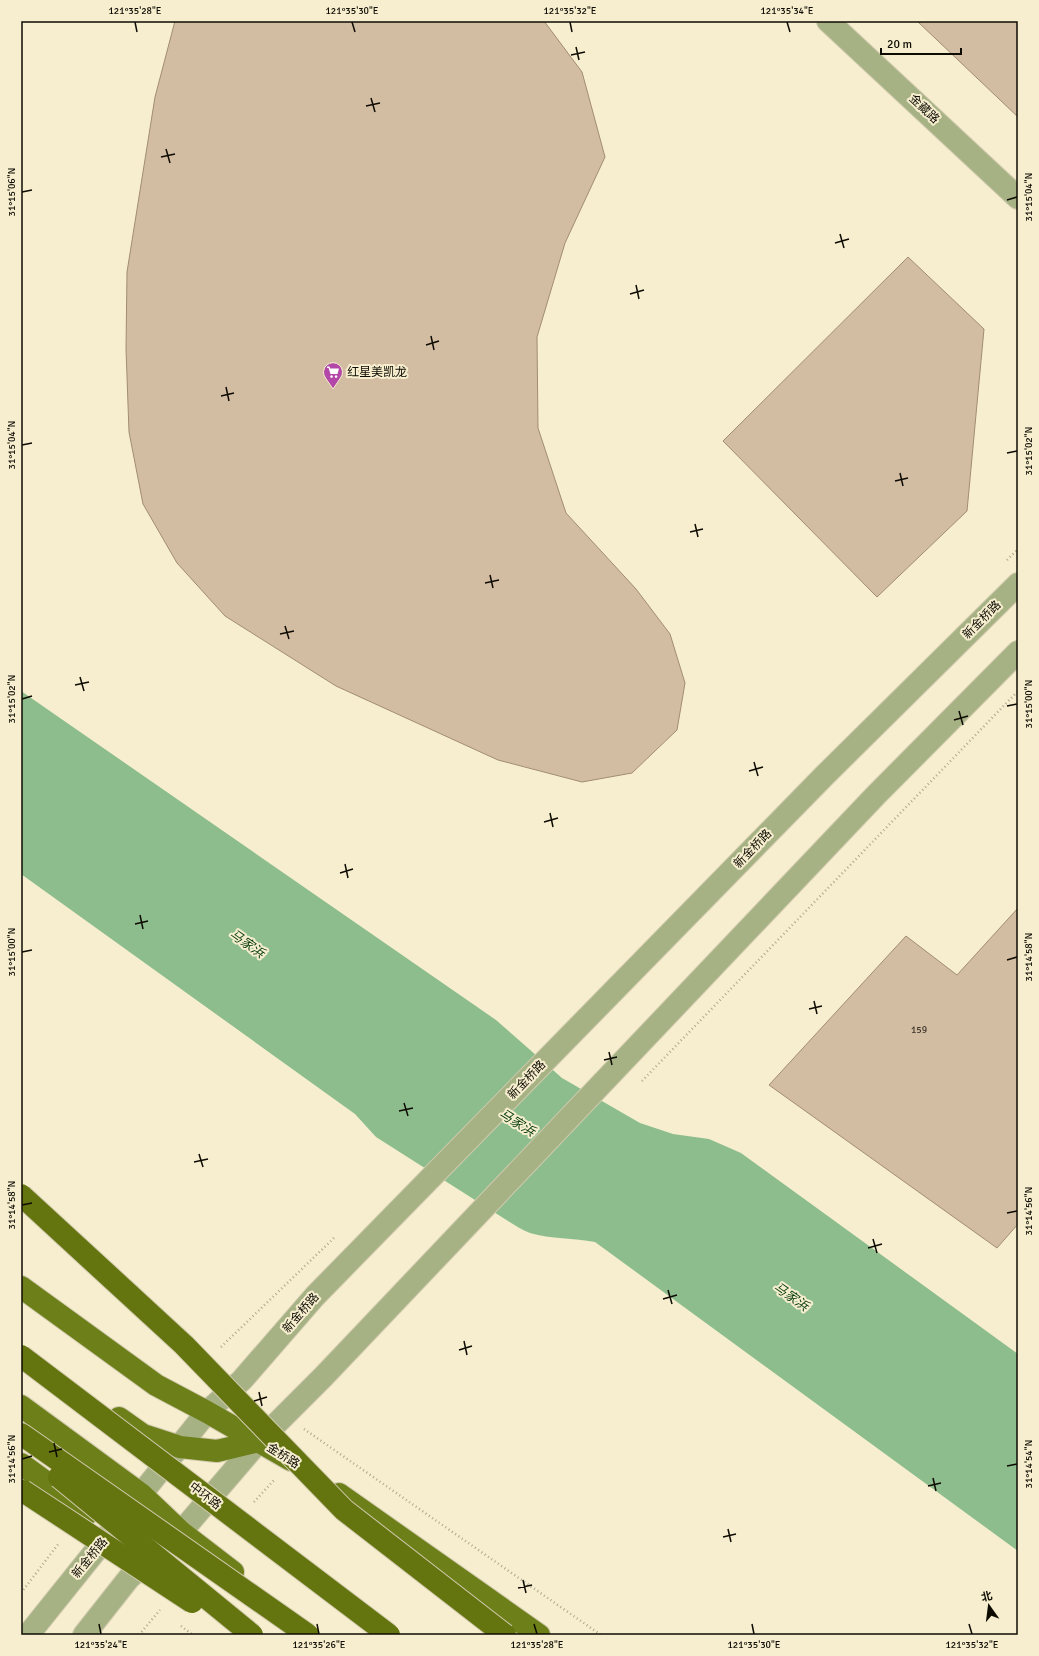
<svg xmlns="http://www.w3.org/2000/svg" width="1039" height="1656" viewBox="0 0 1039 1656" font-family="Signika,'Noto Sans SC',sans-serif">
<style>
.water{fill:#8dbd8d}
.building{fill:#d2bca2;stroke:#a28d74}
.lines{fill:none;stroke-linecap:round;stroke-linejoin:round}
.minor-casing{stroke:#d1caae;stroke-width:24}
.tertiary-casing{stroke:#d1caae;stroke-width:24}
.primary-casing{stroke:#d1caae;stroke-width:24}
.path{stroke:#afa890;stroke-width:2.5;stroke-dasharray:1 3;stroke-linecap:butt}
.minor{stroke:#a6b284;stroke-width:22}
.tertiary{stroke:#a6b284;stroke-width:22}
.primary{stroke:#6d7f19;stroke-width:22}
.trunk-bridge-casing{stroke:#d1caae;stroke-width:24;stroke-linecap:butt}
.trunk-bridge{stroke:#64740e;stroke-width:22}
.ticks{fill:none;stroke:#0e0b03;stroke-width:1.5}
.labels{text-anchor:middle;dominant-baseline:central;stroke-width:4;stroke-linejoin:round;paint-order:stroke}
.number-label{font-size:10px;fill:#3f372b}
.street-label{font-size:12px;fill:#0e0b03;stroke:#f6eece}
.poi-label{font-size:12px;fill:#0e0b03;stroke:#f6eece;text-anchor:start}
.water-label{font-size:13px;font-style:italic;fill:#073c0d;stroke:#f6eece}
.neatline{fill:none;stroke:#0e0b03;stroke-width:1.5}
.ticks-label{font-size:10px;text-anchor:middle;fill:#0e0b03}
</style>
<rect width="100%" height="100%" fill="#f6eece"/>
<!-- water -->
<path class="water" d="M21 691 496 1020 562 1078 640 1123 673 1134 709 1139 741 1153 1018 1354V1551L595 1242C574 1238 551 1239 530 1233 522 1230 515 1225 508 1221L376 1137 355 1114 21 874Z"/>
<!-- building -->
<g class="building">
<path d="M175 21H544L582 72 605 157 565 243 537 337 538 428 566 513 636 589 670 634 685 683 677 730 632 773 582 782 498 760 336 686 225 616 177 563 143 504 129 432 126 349 127 272 155 97Z"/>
<path d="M917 21H1018V117Z"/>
<path d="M908 257 984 329 967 511 877 597 723 441Z"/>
<path d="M1018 908V1224L997 1248 769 1085 906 936 957 975Z"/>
</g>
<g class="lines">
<!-- minor casing -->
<g class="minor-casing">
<path id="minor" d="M828 21 1018 198"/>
</g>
<!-- tertiary casing -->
<g class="tertiary-casing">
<g id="tertiary">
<path d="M28 1635 207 1412 242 1380 315 1296 825 775 1018 584"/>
<path d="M84 1635 129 1578 181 1532 259 1441 324 1376 876 795 1018 652"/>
</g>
</g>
<!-- primary casing -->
<g class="primary-casing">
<g id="primary">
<path d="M21 1287 156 1385 207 1412 291 1460"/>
<path d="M21 1406 141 1494 181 1532 233 1572"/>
<path d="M119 1418 143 1435 180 1447 217 1451 259 1441"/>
<path d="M21 1464 88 1513"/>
<path d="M339 1494 539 1635"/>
</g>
</g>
<!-- path -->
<g class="path">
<path d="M1007 560 1018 549"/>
<path d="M642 1081 1018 691"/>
<path d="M221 1347 334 1238"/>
<path d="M304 1429 601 1635"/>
<path d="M254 1502 275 1479"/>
<path d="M21 1593 59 1543"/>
<path d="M181 1626 193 1635"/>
<path d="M139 1635 160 1610"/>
</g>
<!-- minor -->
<use href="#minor" class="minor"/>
<!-- tertiary -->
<use href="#tertiary" class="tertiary"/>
<!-- primary -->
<use href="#primary" class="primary"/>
<!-- trunk-bridge casing -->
<g class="trunk-bridge-casing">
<g id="trunk-bridge">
<path d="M21 1195 184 1345 344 1510 505 1635"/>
<path d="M21 1356 389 1635"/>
<path d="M21 1434 308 1635"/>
<path d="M59 1477 252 1635"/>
<path d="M23 1491 192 1602"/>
</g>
</g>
<!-- trunk-bridge -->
<use href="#trunk-bridge" class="trunk-bridge"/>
</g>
<!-- ticks -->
<path class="ticks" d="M135 22 137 32M352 22 355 32M570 22 572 32M787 22 790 32M576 47 579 60M571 55 585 52M371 98 375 112M366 106 380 103M166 149 170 163M161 157 175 154M22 192 32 190M1007 200 1017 197M840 234 844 248M835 243 849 239M636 285 639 299M630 294 644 290M431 336 434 350M426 345 439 341M226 387 229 401M221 396 234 393M22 445 32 443M1007 453 1017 451M900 473 903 486M895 481 908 478M695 524 698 537M690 532 703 529M490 575 493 588M485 583 499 580M285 626 289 639M280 634 294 631M80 677 84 691M75 685 89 682M22 699 32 696M1007 706 1017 704M959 711 963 725M954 720 968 716M754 762 758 776M749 771 763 767M550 813 553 827M544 822 558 818M345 864 348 878M340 873 353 869M140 915 143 929M135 924 148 921M22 952 32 950M1007 960 1017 957M814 1001 817 1014M809 1009 822 1006M609 1052 612 1065M604 1060 617 1057M404 1103 408 1116M399 1111 413 1108M199 1154 203 1167M194 1162 208 1159M22 1205 32 1203M1007 1213 1017 1211M873 1239 877 1253M868 1248 882 1244M668 1290 672 1304M663 1299 677 1295M464 1341 467 1355M459 1350 472 1346M259 1392 262 1406M254 1401 267 1397M54 1443 57 1457M49 1452 62 1449M22 1459 32 1456M1007 1466 1017 1464M933 1478 936 1491M928 1486 941 1483M728 1529 731 1542M723 1537 736 1534M523 1580 526 1593M518 1588 532 1585M99 1624 101 1634M317 1624 319 1634M534 1624 537 1634M752 1624 754 1634M969 1624 972 1634"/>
<!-- icons -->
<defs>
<g id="supermarket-pin" transform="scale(1)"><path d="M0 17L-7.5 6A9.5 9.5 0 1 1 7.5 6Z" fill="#b448a8" stroke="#f6eece"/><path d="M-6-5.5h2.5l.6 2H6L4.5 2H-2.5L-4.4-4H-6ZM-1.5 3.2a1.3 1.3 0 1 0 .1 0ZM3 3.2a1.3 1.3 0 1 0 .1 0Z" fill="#fff"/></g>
</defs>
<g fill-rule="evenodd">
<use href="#supermarket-pin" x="333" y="372"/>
</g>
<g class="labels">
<!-- number labels -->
<g class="number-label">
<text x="919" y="1030">159</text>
</g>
<!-- street labels -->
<g class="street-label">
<text transform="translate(924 109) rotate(43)">金藏路</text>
<text transform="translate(982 620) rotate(-45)">新金桥路</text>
<text transform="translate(753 849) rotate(-46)">新金桥路</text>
<text transform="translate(527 1080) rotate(-46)">新金桥路</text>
<text transform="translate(301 1313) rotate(-49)">新金桥路</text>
<text transform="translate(283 1456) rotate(32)">金桥路</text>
<text transform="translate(205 1496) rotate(37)">中环路</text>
<text transform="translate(90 1558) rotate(-51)">新金桥路</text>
</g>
<!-- poi labels -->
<g class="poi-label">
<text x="347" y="372">红星美凯龙</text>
</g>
<!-- water labels -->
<g class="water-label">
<text transform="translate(247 944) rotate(35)">马家浜</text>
<text transform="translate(517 1123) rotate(32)">马家浜</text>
<text transform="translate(791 1297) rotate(35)">马家浜</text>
</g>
</g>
<!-- border -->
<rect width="1039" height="1656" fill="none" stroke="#f6eece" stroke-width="44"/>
<!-- north arrow -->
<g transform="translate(989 1606) rotate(346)" stroke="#f6eece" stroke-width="3" paint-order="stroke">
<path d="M0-3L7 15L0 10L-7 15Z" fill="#0e0b03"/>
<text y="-6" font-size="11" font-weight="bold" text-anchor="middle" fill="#0e0b03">北</text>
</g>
<!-- scale -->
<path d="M881 48v6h80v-6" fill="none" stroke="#0e0b03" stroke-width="2"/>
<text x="887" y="48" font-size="12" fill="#0e0b03" stroke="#f6eece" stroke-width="3" paint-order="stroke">20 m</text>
<rect x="22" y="22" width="995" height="1612" class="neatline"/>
<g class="ticks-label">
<text x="135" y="14">121°35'28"E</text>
<text x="352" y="14">121°35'30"E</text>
<text x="570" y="14">121°35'32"E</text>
<text x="787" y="14">121°35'34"E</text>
<text transform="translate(11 192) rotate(-90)" y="4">31°15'06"N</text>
<text transform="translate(1028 197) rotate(-90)" y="4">31°15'04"N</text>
<text transform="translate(11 445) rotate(-90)" y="4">31°15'04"N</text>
<text transform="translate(1028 451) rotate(-90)" y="4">31°15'02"N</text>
<text transform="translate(11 699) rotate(-90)" y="4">31°15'02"N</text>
<text transform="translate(1028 704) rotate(-90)" y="4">31°15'00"N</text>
<text transform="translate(11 952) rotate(-90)" y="4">31°15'00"N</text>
<text transform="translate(1028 957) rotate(-90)" y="4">31°14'58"N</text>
<text transform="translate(11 1205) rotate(-90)" y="4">31°14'58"N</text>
<text transform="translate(1028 1211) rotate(-90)" y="4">31°14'56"N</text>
<text transform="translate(11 1459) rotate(-90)" y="4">31°14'56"N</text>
<text transform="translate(1028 1464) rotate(-90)" y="4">31°14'54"N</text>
<text x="101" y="1648">121°35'24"E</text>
<text x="319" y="1648">121°35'26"E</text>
<text x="537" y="1648">121°35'28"E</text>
<text x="754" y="1648">121°35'30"E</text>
<text x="972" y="1648">121°35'32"E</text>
</g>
</svg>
